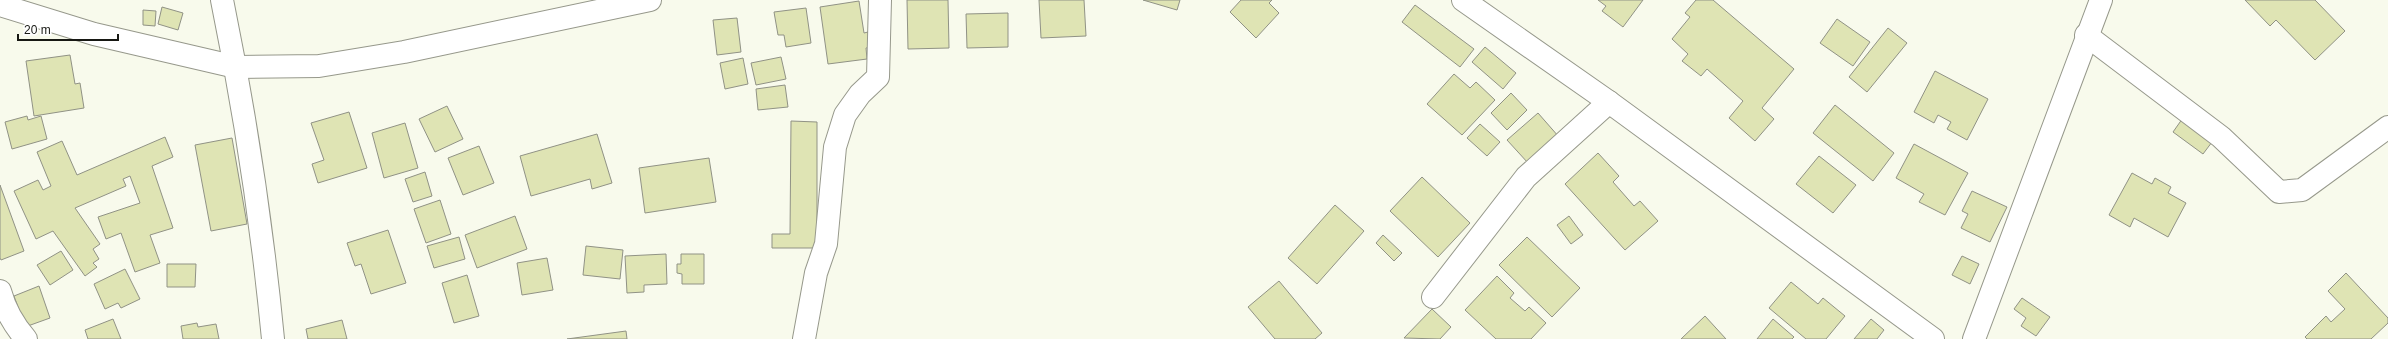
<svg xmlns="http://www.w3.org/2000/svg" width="2388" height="339" viewBox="0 0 2388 339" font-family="Helvetica,sans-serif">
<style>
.building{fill:#dfe4b4;stroke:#909285}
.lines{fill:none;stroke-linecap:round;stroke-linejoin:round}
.street-casing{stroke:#96988b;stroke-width:24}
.secondary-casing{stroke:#96988b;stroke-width:24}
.street{stroke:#fff;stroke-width:22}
.secondary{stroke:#fff;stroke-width:22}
</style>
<rect width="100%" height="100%" fill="#f8faec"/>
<!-- building -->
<g class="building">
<path d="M907 0H948L949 48 908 49Z"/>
<path d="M1039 0H1084L1086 36 1041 38Z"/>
<path d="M1143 0H1180L1177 10Z"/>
<path d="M1241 0H1272L1269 3 1279 13 1256 38 1230 12Z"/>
<path d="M1598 0H1643L1623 27 1602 11 1606 6Z"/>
<path d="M1696 0H1713L1794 69 1762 108 1774 119 1755 141 1729 118 1743 101 1707 69 1701 76 1682 61 1688 54 1672 39 1690 17 1685 13Z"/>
<path d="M2245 0H2315L2345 31 2315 60 2276 20 2270 26Z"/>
<path d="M859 1 864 33 868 32 871 47 866 48 867 59 828 64 820 7Z"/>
<path d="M1415 5 1474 49 1460 67 1402 22Z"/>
<path d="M162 7 183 13 178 30 158 24Z"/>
<path d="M806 8 811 43 786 47 784 35H778L774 12Z"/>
<path d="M143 10 156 11 155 26 143 25Z"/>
<path d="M1008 13V47L967 48 966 14Z"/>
<path d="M737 18 741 52 717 55 713 20Z"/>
<path d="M1837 19 1870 42 1853 66 1820 43Z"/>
<path d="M1888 28 1907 43 1867 92 1849 77Z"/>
<path d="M1485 47 1516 73 1503 89 1472 62Z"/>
<path d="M70 55 75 84 80 83 84 108 34 116 26 61Z"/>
<path d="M781 57 786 79 756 85 751 63Z"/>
<path d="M743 58 748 84 725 89 720 63Z"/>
<path d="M1935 71 1988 99 1967 140 1947 129 1951 122 1938 115 1934 123 1914 112Z"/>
<path d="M1454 74 1470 88 1476 82 1495 100 1462 135 1427 104Z"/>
<path d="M785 85 788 107 758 110 756 89Z"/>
<path d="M1511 93 1527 110 1507 130 1491 113Z"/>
<path d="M1835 105 1894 153 1873 181 1813 133Z"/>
<path d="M447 106 463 139 435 152 419 119Z"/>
<path d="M349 112 367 168 318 183 312 164 324 160 311 123Z"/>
<path d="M1538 113 1559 137 1528 163 1507 140Z"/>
<path d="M2185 115 2215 138 2203 154 2173 132Z"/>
<path d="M27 116 28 120 41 116 47 139 12 149 5 122Z"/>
<path d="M791 121 817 122V248H772V234H790Z"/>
<path d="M405 123 418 168 384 178 372 133Z"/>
<path d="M1480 124 1500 142 1487 156 1467 138Z"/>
<path d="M597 134 612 183 592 189 590 179 531 196 520 156Z"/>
<path d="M165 137 173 157 152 166 173 228 150 235 160 263 135 272 121 233 106 239 98 217 140 203 130 176 123 179 126 186 75 208 100 244 93 249 99 259 93 263 97 267 85 276 53 231 36 239 14 191 38 180 43 190 51 186 37 152 62 141 77 175Z"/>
<path d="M232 138 247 224 211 231 195 145Z"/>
<path d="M1914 144 1968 173 1945 215 1919 202 1924 194 1896 178Z"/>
<path d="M479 146 494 183 463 195 448 158Z"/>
<path d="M1598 153 1619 176 1613 182 1634 206 1640 201 1658 221 1625 250 1565 184Z"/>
<path d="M1819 156 1856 185 1833 213 1796 184Z"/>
<path d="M709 158 716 202 645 213 639 168Z"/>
<path d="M425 172 432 196 413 202 405 179Z"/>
<path d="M2132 173 2152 184 2155 178 2171 187 2168 193 2186 203 2168 237 2134 218 2130 227 2109 215Z"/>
<path d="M1422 177 1470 223 1438 257 1390 211Z"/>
<path d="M0 185 24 251 1 260 0 258Z"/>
<path d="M1972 191 2007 207 1990 242 1961 228 1968 214 1962 211Z"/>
<path d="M440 200 451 234 426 243 414 209Z"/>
<path d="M1335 205 1364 231 1317 284 1288 258Z"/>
<path d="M515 216 527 249 477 268 465 235Z"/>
<path d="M1569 216 1583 235 1571 244 1557 225Z"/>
<path d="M388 230 406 283 371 294 361 264 355 266 347 243Z"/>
<path d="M1383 235 1402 253 1394 261 1376 243Z"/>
<path d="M459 237 465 259 434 268 427 246Z"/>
<path d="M1527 237 1580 288 1552 317 1499 265Z"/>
<path d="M586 246 623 250 620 279 583 275Z"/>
<path d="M61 251 73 270 50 285 37 265Z"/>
<path d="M666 254 667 284 644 285V292L627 293 625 256Z"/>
<path d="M681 254H704V284H682V274L677 273V264H681Z"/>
<path d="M1962 256 1979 264 1970 284 1952 275Z"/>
<path d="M547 258 553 290 522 295 517 263Z"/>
<path d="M167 264H196L195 287H167Z"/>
<path d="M125 269 140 299 121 308 118 303 105 309 94 284Z"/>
<path d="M2346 273 2388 318V323L2371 339H2307L2305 337 2326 316 2331 322 2345 309 2328 291Z"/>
<path d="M467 275 479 316 454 323 442 283Z"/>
<path d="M1497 276 1514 293 1510 298 1525 311 1529 307 1546 323 1531 339H1496L1465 310Z"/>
<path d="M1279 281 1322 333 1315 339H1275L1248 307Z"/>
<path d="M1791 282 1818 304 1823 298 1845 316 1826 339H1806L1769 308Z"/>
<path d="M39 286 50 318 25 327 14 296Z"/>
<path d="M2022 298 2050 317 2036 336 2021 326 2026 318 2014 309Z"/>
<path d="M1432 309 1451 327 1440 339 1404 338Z"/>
<path d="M1705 316 1726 339H1681Z"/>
<path d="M113 319 121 339H88L85 330Z"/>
<path d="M1773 319 1794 337 1792 339H1757Z"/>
<path d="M1871 319 1884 330 1877 339H1854Z"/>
<path d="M342 320 347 339H308L306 329Z"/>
<path d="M197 323 198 327 216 324 219 339H183L181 326Z"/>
<path d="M626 331 627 339H567Z"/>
</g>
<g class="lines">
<!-- street casing -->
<g class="street-casing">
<g id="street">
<path d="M222 0C245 112 262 225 273 339"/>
<path d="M2086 35 2221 137 2279 192 2302 190 2388 127"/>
<path d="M0 291C5 310 13 324 26 339"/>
<path d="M1433 297 1526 177 1609 102"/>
<path d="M804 339 816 273 826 244 835 147 845 115 860 94 878 77 880 0"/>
<path d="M1974 339 2101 0"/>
</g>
</g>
<!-- secondary casing -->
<g class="secondary-casing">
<g id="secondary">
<path d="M1463 0 1609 102 1933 339"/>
<path d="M0 5 94 34 236 67 319 66 404 52 650 0"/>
</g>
</g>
<!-- street -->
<use href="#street" class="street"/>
<!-- secondary -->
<use href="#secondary" class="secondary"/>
</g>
<!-- scale -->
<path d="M18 34v6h100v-6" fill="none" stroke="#171813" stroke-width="2"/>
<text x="24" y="34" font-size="12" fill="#171813" stroke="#ffffff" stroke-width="3" paint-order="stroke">20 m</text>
</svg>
